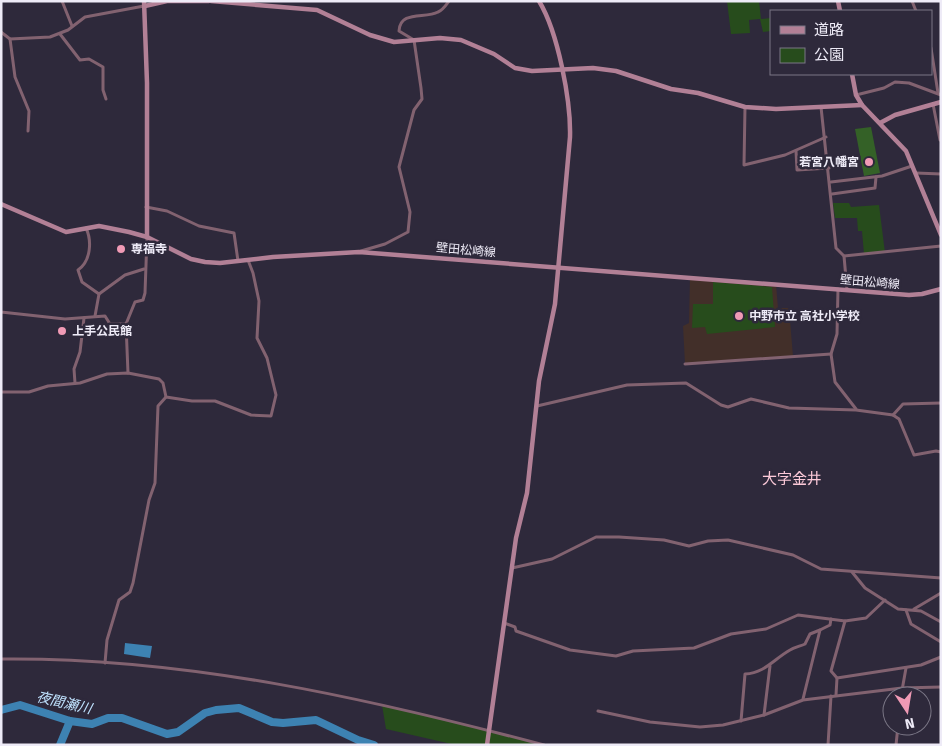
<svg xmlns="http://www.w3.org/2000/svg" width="942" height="746" viewBox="0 0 942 746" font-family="'Fira Sans','Noto Sans JP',sans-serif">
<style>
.education{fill:#422f29}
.green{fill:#274c1c}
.forest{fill:#346127}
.water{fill:#3d82b2}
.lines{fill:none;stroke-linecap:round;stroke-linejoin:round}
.river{stroke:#3d82b2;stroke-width:8}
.street{stroke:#826270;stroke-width:3}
.secondary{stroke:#b28096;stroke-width:4.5}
.poi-dot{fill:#f09ab5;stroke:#2e293b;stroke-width:2}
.labels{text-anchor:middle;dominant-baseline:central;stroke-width:5;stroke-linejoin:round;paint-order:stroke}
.poi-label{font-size:12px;font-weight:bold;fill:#eeebf7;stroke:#2e293b;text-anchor:start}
.street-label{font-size:12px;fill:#eeebf7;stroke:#2e293b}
.water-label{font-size:14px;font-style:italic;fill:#c0e3ff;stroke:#2e293b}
.quarter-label{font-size:15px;fill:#fcc9d8;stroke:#2e293b}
</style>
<rect width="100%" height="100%" fill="#2e293b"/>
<!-- education -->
<path class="education" d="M690 276 776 284 778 308H789L793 356 685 364 683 326 689 323Z"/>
<!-- green -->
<g class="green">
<path d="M727 1H759L761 19 771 18V31L763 32 760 19 749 20 750 33 731 34Z"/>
<path d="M833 203H849L851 207 879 205 885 253 864 254 862 231H858L857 218H835Z"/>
<path d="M713 282 772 287 775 327 707 334 705 327 692 328 693 304H713Z"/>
<path d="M382 705 544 745H456L386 729Z"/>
</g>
<!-- forest -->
<path class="forest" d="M871 127 880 173 864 176 855 129Z"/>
<!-- water -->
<path class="water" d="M125 643 152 646 150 658 124 654Z"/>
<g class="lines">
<!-- river -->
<g class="river">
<path d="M1 710 20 705 70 721 92 724 108 718H122L167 734 178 732 205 713 216 710 239 708 272 722 283 723 316 720 358 740 374 745"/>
<path d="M60 745 70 721"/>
</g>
<!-- street -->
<g class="street">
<path d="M62 1 72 26"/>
<path d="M912 1 916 11"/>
<path d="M1 32 10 39 50 37 68 30 85 17 144 6"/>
<path d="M60 34 80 60 89 59 103 67V90L106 99"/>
<path d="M10 39 15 77 29 111 28 131"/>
<path d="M931 48 938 93"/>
<path d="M856 95 884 88 895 82 909 83 941 95"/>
<path d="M933 104 940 140"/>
<path d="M745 107 744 165 785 155 826 137"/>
<path d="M821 107 836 248 844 256 847 290"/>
<path d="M796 151 797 170 829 168"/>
<path d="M916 173 941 174"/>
<path d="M831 182 882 176 912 166"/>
<path d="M832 194 875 188 876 177"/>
<path d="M146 207 167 211 199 226 234 233 238 261"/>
<path d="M86 228C92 241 91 261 78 270L82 282 99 294"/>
<path d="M361 251 385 244 408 232 410 212 399 167 414 110 422 99 421 88 414 40 399 31C400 10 425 19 438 12 443 10 446 5 449 1"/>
<path d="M844 256 941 246"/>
<path d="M838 289 837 334 831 354 835 382 856 409"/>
<path d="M1 312 65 319 105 316 110 324H126"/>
<path d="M95 316 99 294 125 275 144 269"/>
<path d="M685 364 831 354"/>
<path d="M128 373 126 324 135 302 143 300 145 293 147 237"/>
<path d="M75 383 74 369 80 352 84 318"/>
<path d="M1 392H29L48 386 80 383 107 374 128 373 159 379 163 383 166 397 192 401H215L251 415 271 416 276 395 267 358 257 338 259 301 253 273 248 260"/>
<path d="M537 406 627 385 686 383 721 405 728 407 751 399 789 408 856 410 893 415 903 404 941 403"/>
<path d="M893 415 899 419 914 455 936 451 941 452"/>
<path d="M512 568 552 559 596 537H619L664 540 689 546 708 541 728 540 793 555 821 569 941 578"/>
<path d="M852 572 865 588 898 609 921 611 941 622"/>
<path d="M914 609 941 593"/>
<path d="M906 610 911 624 941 642"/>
<path d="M845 621 831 671 837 678 921 665 941 657"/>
<path d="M504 623 515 627 516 631 570 650 616 656 633 651 694 648 731 634 766 629 798 615 845 621 866 618 885 600"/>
<path d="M1 659C185 657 367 698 544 745"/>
<path d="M105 663 107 640 119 600 130 592 133 583 149 500 155 483 158 406 166 397"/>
<path d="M836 695 837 678"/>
<path d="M901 696 906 668"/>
<path d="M803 699 820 630 830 625 831 619"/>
<path d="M598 711 650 722 700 727 723 725 764 715 803 700 902 688 941 687"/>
<path d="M764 715 770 666"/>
<path d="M741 721 745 674C765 673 774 659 790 650 795 647 801 646 805 644L810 634 820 630"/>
<path d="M828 745 831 696"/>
<path d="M896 745 898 726"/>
</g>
<!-- secondary -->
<g class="secondary">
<path d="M144 1 147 83V237"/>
<path d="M211 1 317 10 370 35 394 42 440 38 461 40 494 54 515 68 532 71 593 68 616 71 671 89 698 93 745 107 776 109 862 105"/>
<path d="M838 1 840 11"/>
<path d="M145 6 167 1H209"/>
<path d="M852 74 856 95 862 105 906 151 941 235"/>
<path d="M880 123 895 115 941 102"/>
<path d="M1 204 66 232 99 226 129 232 147 237 191 259 205 262 220 263 273 257 359 252 909 295 922 294 941 289"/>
<path d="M487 745 516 538 527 493 539 381 555 304 570 137C571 101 558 32 539 1"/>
</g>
</g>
<!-- markers -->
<g class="poi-dot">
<circle cx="869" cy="162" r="5"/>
<circle cx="121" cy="249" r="5"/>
<circle cx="739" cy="316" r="5"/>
<circle cx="62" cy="331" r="5"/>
</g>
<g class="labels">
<!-- poi labels -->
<g class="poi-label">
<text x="859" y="162" text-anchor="end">若宮八幡宮</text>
<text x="131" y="249">専福寺</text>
<text x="749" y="316">中野市立 高社小学校</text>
<text x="72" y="331">上手公民館</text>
</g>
<!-- street labels -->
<g class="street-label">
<text transform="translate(466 250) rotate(5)">壁田松崎線</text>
<text transform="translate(870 282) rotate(5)">壁田松崎線</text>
</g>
<!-- water labels -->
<g class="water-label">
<text transform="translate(64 703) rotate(13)">夜間瀬川</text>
</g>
<!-- quarter labels -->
<g class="quarter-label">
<text x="792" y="479">大字金井</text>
</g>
</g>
<!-- border -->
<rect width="942" height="746" fill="none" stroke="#eeebf7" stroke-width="5"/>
<!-- legend -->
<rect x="770" y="10" width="162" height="65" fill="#2e293b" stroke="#7b7786"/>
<rect x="780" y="26" width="25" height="8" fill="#b28096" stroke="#7b7786"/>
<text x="814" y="35" font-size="15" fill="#eeebf7">道路</text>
<rect x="780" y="48" width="25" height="15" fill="#274c1c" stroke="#7b7786"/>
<text x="814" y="60" font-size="15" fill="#eeebf7">公園</text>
<!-- north arrow -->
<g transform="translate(907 711) rotate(168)"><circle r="24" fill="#2e293b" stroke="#7b7786"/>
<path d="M0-4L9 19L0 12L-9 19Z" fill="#f09ab5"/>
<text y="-8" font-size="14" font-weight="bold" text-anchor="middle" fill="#eeebf7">N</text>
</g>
</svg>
